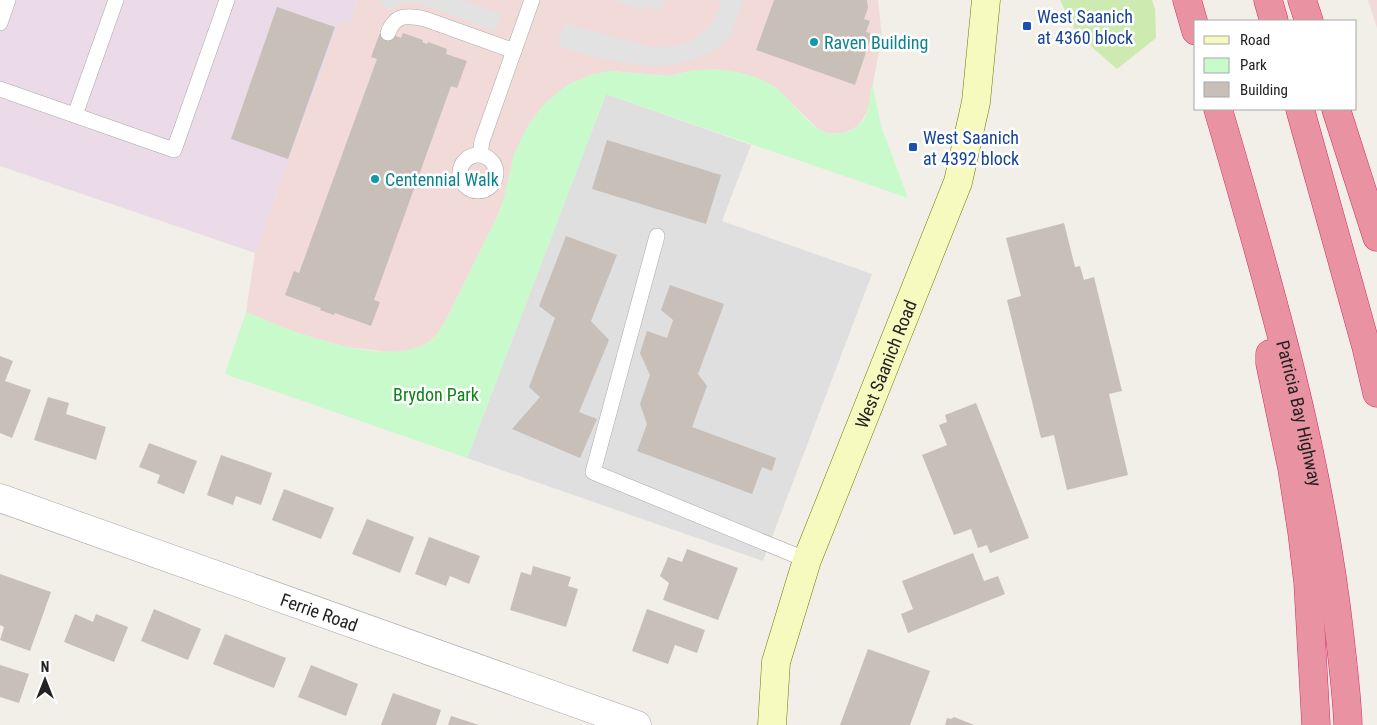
<svg xmlns="http://www.w3.org/2000/svg" width="1377" height="725" viewBox="0 0 1377 725" font-family="'Roboto Condensed',sans-serif">
<style>
.residential{fill:#e0dfdf}
.commercial{fill:#f2dad9}
.industrial{fill:#ebdbe8}
.grass{fill:#cdebb0}
.park{fill:#c8facc}
.parking{fill:#e2e2e2}
.building{fill:#c7bfb8}
.lines{fill:none;stroke-linecap:round;stroke-linejoin:round}
.lane-casing{stroke:#a9a9a9;stroke-width:16}
.street-casing{stroke:#a9a9a9;stroke-width:29}
.secondary-casing{stroke:#707d05;stroke-width:29}
.highway-casing{stroke:#dc2a67;stroke-width:29}
.lane{stroke:#fff;stroke-width:15}
.street{stroke:#fff;stroke-width:28}
.secondary{stroke:#f7fabf;stroke-width:28}
.highway{stroke:#e892a2;stroke-width:28}
.transit-dot{fill:#1a4fb4;stroke:#fff;stroke-width:2}
.culture-dot{fill:#0f9aa8;stroke:#fff;stroke-width:2}
.labels{text-anchor:middle;dominant-baseline:central;stroke-width:5;stroke-linejoin:round;paint-order:stroke}
.transit-label{font-size:18px;fill:#164399;stroke:#fff;text-anchor:start}
.culture-label{font-size:18px;fill:#0d838f;stroke:#fff;text-anchor:start}
.street-label{font-size:18px;fill:#222;stroke:#fff}
.park-label{font-size:18px;fill:#0c8416;stroke:#fff}
</style>
<rect width="100%" height="100%" fill="#f2efe9"/>
<!-- residential -->
<path class="residential" d="M606 94 751 145 722 221 872 274 763 561 467 458Z"/>
<!-- commercial -->
<g class="commercial">
<path d="M358 0H878L882 37 868 109 863 119 858 126 843 134 826 133 816 127 778 90 696 70 669 76 611 71 504 198 498 215 445 322 437 334 430 341 418 348 399 353 347 347 295 333 246 312 255 253 340 20 350 23Z"/>
<path d="M1368 0H1377V28Z"/>
</g>
<!-- industrial -->
<path class="industrial" d="M0 0H358L350 24 340 21 255 253 0 166Z"/>
<!-- grass -->
<path class="grass" d="M1060 0H1152L1155 9 1156 38 1117 69 1077 34Z"/>
<!-- park -->
<path class="park" d="M715 69C737 71 761 76 779 90 792 101 802 118 817 128 832 138 854 135 864 119 870 108 870 94 872 82L881 126 908 198 606 94 467 458 225 374 246 312C288 330 401 377 437 334 447 321 453 305 461 290 473 265 485 240 498 215L504 198 514 154 528 125 545 103 567 85 593 74 611 71 669 76 696 70Z"/>
<!-- parking -->
<g class="parking">
<path d="M379 0H463L501 14 495 31 416 2 403 3 389 10Z"/>
<path d="M613 0H665L661 11 646 6 644 11Z"/>
<path d="M715 0H744L730 38 713 51 691 61 666 66 640 65 594 57 558 46 564 23 648 46 669 47 682 44 693 40 710 25 722 3Z"/>
</g>
<!-- building -->
<g class="building">
<path d="M774 0H867L868 8 864 19 870 21 866 32 872 34 855 85 756 50Z"/>
<path d="M277 7 335 27 288 159 231 139Z"/>
<path d="M381 30 401 38 403 33 423 40 422 42 427 44 428 42 447 49 446 54 467 61 457 88 451 86 374 300 380 302 371 326 335 313 334 315 320 310 321 308 285 295 294 271 299 273 377 59 371 57Z"/>
<path d="M607 140 721 175 706 224 592 189Z"/>
<path d="M1064 223 1075 267 1080 266 1084 280 1094 277 1122 391 1109 394 1128 475 1067 490 1054 435 1041 438 1007 300 1021 296 1006 238Z"/>
<path d="M566 236 617 255 591 321 609 340 579 412 597 419 580 458 512 429 540 397 529 387 555 318 539 306Z"/>
<path d="M670 285 724 304 698 374 707 386 692 427 776 458 772 471 762 467 752 494 637 451 647 424 640 404 650 375 640 353 647 331 667 338 673 320 661 310Z"/>
<path d="M0 356 13 361 5 381 31 390 12 438 0 433Z"/>
<path d="M48 397 69 403 66 414 106 427 96 460 34 440Z"/>
<path d="M976 403 1029 538 990 553 987 545 978 548 971 529 954 535 922 455 947 445 939 425 947 422 945 415Z"/>
<path d="M149 443 197 461 184 494 157 483 160 475 139 467Z"/>
<path d="M221 455 272 473 261 505 236 496 233 505 207 495Z"/>
<path d="M284 489 334 508 321 539 272 520Z"/>
<path d="M367 519 414 537 400 573 352 554Z"/>
<path d="M429 537 480 556 469 584 450 576 446 586 415 574Z"/>
<path d="M687 549 738 568 718 620 663 600 669 583 660 576 668 557 682 562Z"/>
<path d="M973 553 984 581 998 576 1005 594 908 633 901 614 913 609 902 581Z"/>
<path d="M533 566 571 577 568 586 578 589 566 627 510 610 521 572 531 575Z"/>
<path d="M0 574 51 592 30 651 0 640 4 627 0 625Z"/>
<path d="M154 609 201 629 188 660 141 641Z"/>
<path d="M647 609 705 630 697 653 675 645 668 664 632 651Z"/>
<path d="M75 614 93 622 96 614 128 627 114 662 64 642Z"/>
<path d="M225 634 286 658 274 688 213 664Z"/>
<path d="M868 649 930 671 910 725H840Z"/>
<path d="M0 665 29 674 19 703 0 697Z"/>
<path d="M311 665 358 684 346 716 298 697Z"/>
<path d="M393 693 441 710 436 725H381Z"/>
<path d="M451 716 479 725H448Z"/>
<path d="M954 717 974 725H945L947 718 951 719Z"/>
</g>
<g class="lines">
<!-- lane casing -->
<g class="lane-casing">
<g id="lane">
<path d="M0 23 8 0"/>
<path d="M388 33C395 14 407 15 425 19L514 51"/>
<path d="M0 89 174 150 227 0"/>
<path d="M75 115 116 0"/>
<path d="M480 154 482 141 532 0"/>
<circle cx="478" cy="173" r="18"/>
<path d="M657 236 593 472 807 560"/>
</g>
</g>
<!-- street casing -->
<g class="street-casing">
<g id="street">
<path id="s1" d="M0 498 637 725"/>
</g>
</g>
<!-- secondary casing -->
<g class="secondary-casing">
<g id="secondary">
<path id="s2" d="M772 725 776 662 807 560 958 182 976 102 986 0"/>
</g>
</g>
<!-- highway casing -->
<g class="highway-casing">
<g id="highway">
<path d="M1187 0 1196 31"/>
<path d="M1268 0 1274 21"/>
<path d="M1302 0 1309 21"/>
<path id="s3" d="M1218 109C1269 283 1320 458 1340 638 1343 667 1347 696 1348 725"/>
<path d="M1300 109 1366 346 1377 393"/>
<path d="M1336 109 1377 237"/>
<path d="M1270 354V363L1292 468 1302 532 1308 582 1316 725"/>
</g>
</g>
<!-- lane -->
<use href="#lane" class="lane"/>
<!-- street -->
<use href="#street" class="street"/>
<!-- secondary -->
<use href="#secondary" class="secondary"/>
<!-- highway -->
<use href="#highway" class="highway"/>
</g>
<!-- markers -->
<g class="transit-dot">
<rect x="1022" y="21" width="10" height="10" rx="2.5"/>
<rect x="908" y="142" width="10" height="10" rx="2.5"/>
</g>
<g class="culture-dot">
<circle cx="814" cy="42" r="5"/>
<circle cx="375" cy="179" r="5"/>
</g>
<g class="labels">
<!-- transit labels -->
<g class="transit-label">
<text x="1037" y="16">West Saanich<tspan x="1037" dy="21">at 4360 block</tspan></text>
<text x="923" y="137">West Saanich<tspan x="923" dy="21">at 4392 block</tspan></text>
</g>
<!-- culture labels -->
<g class="culture-label">
<text x="824" y="42">Raven Building</text>
<text x="385" y="179">Centennial Walk</text>
</g>
<!-- street labels -->
<g class="street-label">
<text stroke="none"><textPath href="#s2" startOffset="381">West Saanich Road</textPath></text>
<text stroke="none"><textPath href="#s3" startOffset="315">Patricia Bay Highway</textPath></text>
<text stroke="none"><textPath href="#s1" startOffset="339">Ferrie Road</textPath></text>
</g>
<!-- park labels -->
<g class="park-label">
<text x="436" y="394">Brydon Park</text>
</g>
</g>
<!-- legend -->
<rect x="1194" y="20" width="162" height="90" fill="#ffffff" stroke="#a7a7a7"/>
<rect x="1204" y="36" width="25" height="8" fill="#f7fabf" stroke="#a7a7a7"/>
<text x="1240" y="45" font-size="15" fill="#222222">Road</text>
<rect x="1204" y="58" width="25" height="15" fill="#c8facc" stroke="#a7a7a7"/>
<text x="1240" y="70" font-size="15" fill="#222222">Park</text>
<rect x="1204" y="82" width="25" height="15" fill="#c7bfb8" stroke="#a7a7a7"/>
<text x="1240" y="95" font-size="15" fill="#222222">Building</text>
<!-- north arrow -->
<g transform="translate(45 680)" stroke="#ffffff" stroke-width="4" paint-order="stroke">
<path d="M0-4L9 19L0 12L-9 19Z" fill="#222222"/>
<text y="-8" font-size="14" font-weight="bold" text-anchor="middle" fill="#222222">N</text>
</g>
</svg>
